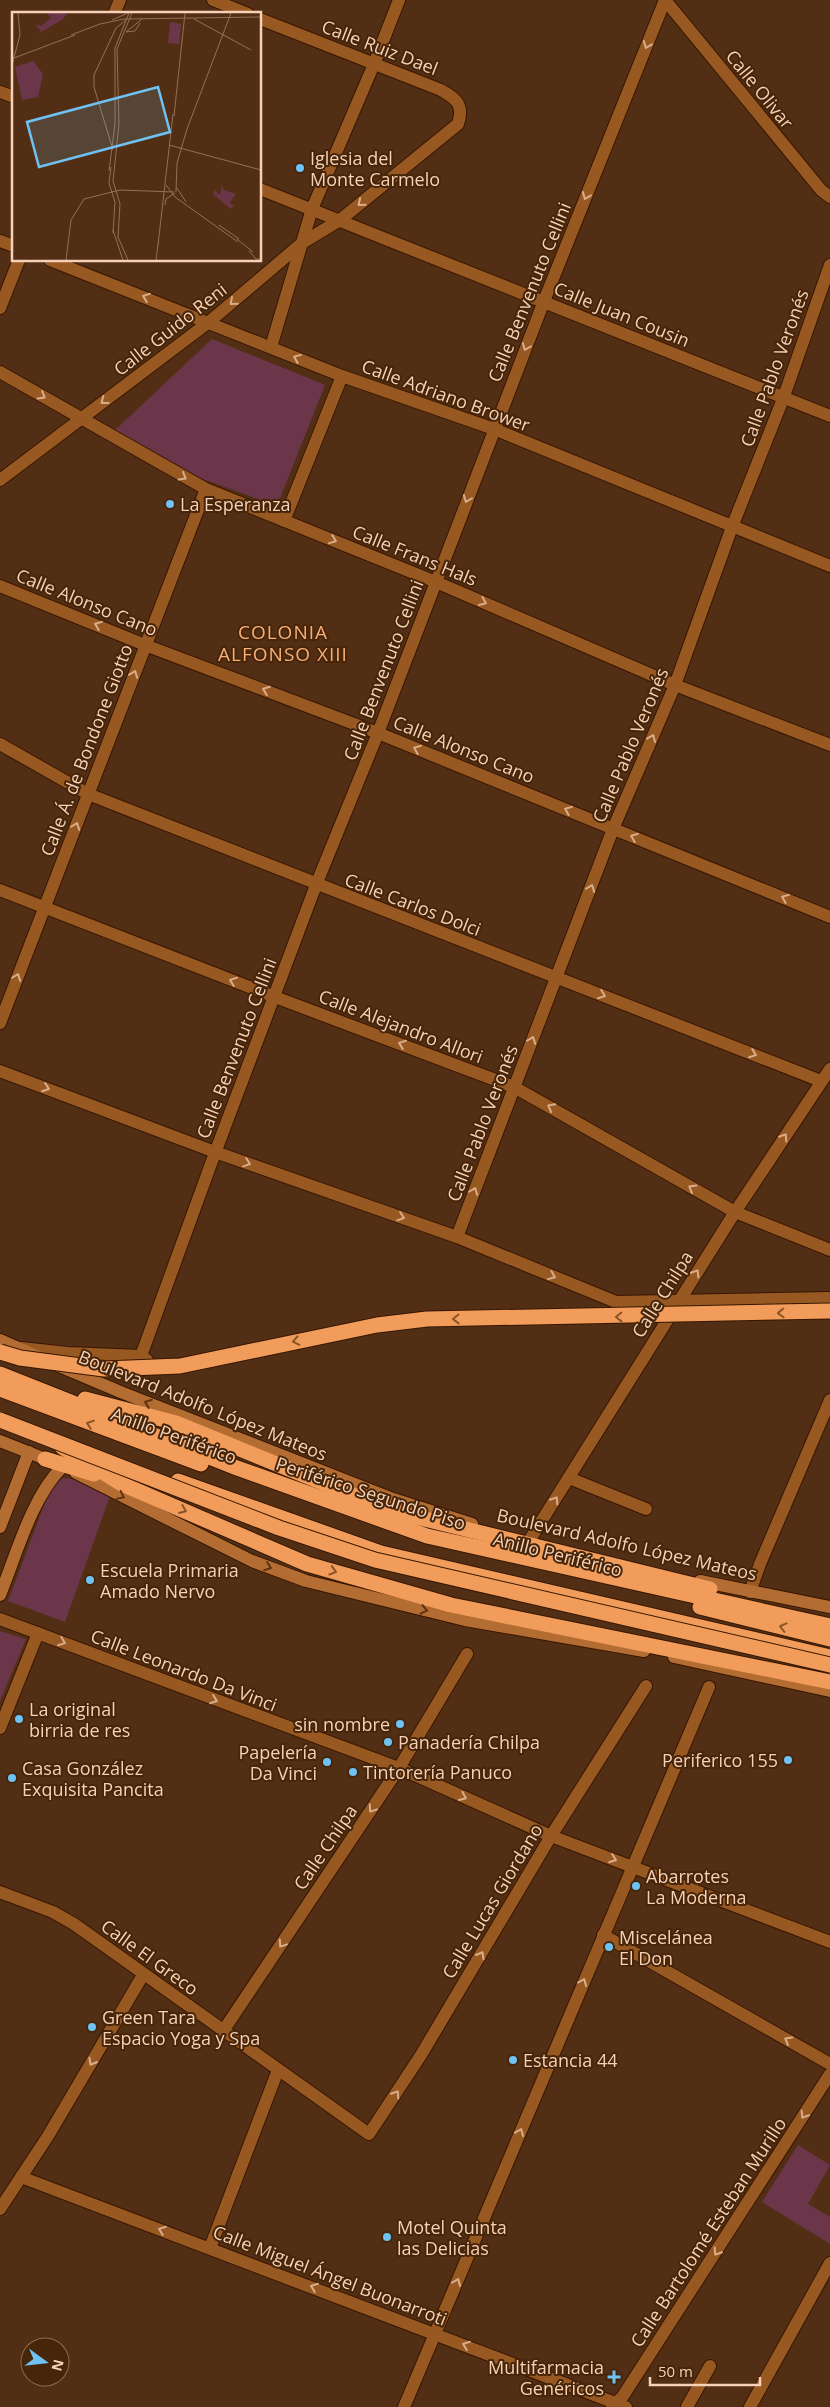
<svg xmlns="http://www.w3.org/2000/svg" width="830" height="2407" viewBox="0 0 830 2407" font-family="'Open Sans',sans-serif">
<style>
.green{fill:#6b364a}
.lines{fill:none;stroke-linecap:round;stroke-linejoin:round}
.street-casing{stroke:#371600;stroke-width:14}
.secondary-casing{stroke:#371600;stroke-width:14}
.highway-casing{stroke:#371600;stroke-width:17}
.street{stroke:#985821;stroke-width:12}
.secondary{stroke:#b36c32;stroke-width:12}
.highway{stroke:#f19c5a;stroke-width:15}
.highway-bridge-casing{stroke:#371600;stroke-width:17;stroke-linecap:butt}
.highway-bridge{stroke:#f19c5a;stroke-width:15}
.oneway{stroke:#daad8a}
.oneway2{stroke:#8b5529}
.oneway3{stroke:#5d3310}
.poi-dot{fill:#6fc2f4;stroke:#472508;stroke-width:2}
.labels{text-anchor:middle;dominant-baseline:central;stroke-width:4;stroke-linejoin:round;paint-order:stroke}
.street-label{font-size:18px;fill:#f6d1b7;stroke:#472508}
.poi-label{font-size:18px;fill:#f6d1b7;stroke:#472508;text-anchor:start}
.neighbourhood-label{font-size:19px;letter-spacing:1px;fill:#f6af7a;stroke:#472508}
.inset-road{fill:none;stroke:#947055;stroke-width:1}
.view{fill:#6fc2f4;fill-opacity:0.15;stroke:#6fc2f4;stroke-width:2.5}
.inset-edge{fill:none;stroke:#f6d1b7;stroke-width:2.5}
</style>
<rect width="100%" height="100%" fill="#522f14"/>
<!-- green -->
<g class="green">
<path d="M212 339 325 385 277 506 200 478 112 433Z"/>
<path d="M63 1478 79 1480 110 1496 65 1622 8 1601 46 1500 54 1485Z"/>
<path d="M0 1631 26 1639 0 1701Z"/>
<path d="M798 2145 830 2165 808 2204 830 2217V2244L762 2202Z"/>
</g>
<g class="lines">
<!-- street casing -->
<g class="street-casing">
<g id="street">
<path d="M213 0 248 14"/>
<path d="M665 0 821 190 830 197"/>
<path d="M114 14 120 0"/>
<path d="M0 92 14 97"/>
<path d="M260 189 830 416"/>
<path d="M0 241 14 246"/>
<path d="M50 260 342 376 494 429 830 566"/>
<path d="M0 308 19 260"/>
<path d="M271 347 312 209 374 64 399 0"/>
<path d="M0 372 206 489 436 582 675 685 830 745"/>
<path d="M0 480 209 322 302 243 340 220 458 124C464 105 457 99 441 90L260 19"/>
<path d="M284 521 342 376"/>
<path d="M0 586 145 645 378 733 830 917"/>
<path d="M0 744 88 794 821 1081"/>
<path d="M0 890 275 997 514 1087 735 1212 830 1250"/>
<path d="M0 1023 206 489"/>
<path d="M0 1071 215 1152 457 1237 616 1302 830 1298"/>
<path d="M457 1237 613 829 675 685 732 527 783 399 830 265"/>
<path d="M21 1348 68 1353 141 1356 147 1360"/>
<path d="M141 1356 212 1161 316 885 378 733 544 301 665 0"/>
<path d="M569 1478 646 1509"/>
<path d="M529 1541 735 1212 830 1069"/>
<path d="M750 1592 760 1564 830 1400"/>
<path d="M0 1619 399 1768 551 1836 830 1942"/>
<path d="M0 1728 38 1633"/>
<path d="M0 1892 53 1912 74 1924 369 2134 421 2055 551 1836 646 1686"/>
<path d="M603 1935 830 2064"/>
<path d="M223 2031 399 1768 467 1654"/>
<path d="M21 2177 626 2407"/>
<path d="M0 2209 48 2136 143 1975"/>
<path d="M210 2248 278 2070"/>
<path d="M404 2407 709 1687"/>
<path d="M612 2407 623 2396 830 2074"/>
<path d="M687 2407 710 2366"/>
<path d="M750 2407 830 2263"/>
</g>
</g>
<!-- secondary casing -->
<g class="secondary-casing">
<g id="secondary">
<path d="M0 1340 41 1358"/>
<path d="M59 1366 123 1393 393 1499 472 1524"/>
<path d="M0 1441 53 1462"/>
<path d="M76 1473 252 1561 306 1581 465 1620 644 1651"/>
<path d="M0 1527 29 1452"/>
<path d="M700 1581 830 1607"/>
<path d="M0 1595C17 1553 31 1499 62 1467"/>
<path d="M674 1657 830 1691"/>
</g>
</g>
<!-- highway casing -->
<g class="highway-casing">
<g id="highway">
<path d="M0 1374 237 1468 427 1536 830 1626"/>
<path d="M0 1389 201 1464"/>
<path d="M85 1399 176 1423 392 1511 710 1589"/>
<path d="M62 1447 122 1484 307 1564 451 1605 830 1682"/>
<path d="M45 1459 94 1474"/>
<path d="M178 1481 381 1553 830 1657"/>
<path d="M700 1607 830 1639"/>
</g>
</g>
<!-- street -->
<use href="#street" class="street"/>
<!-- secondary -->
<use href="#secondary" class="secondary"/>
<!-- highway -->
<use href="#highway" class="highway"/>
<!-- highway-bridge casing -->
<g class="highway-bridge-casing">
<g id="highway-bridge">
<path d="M0 1352 20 1358 104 1369 180 1366 377 1325 427 1319 830 1311"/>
<path d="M0 1420 279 1528 375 1560 830 1665"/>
</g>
</g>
<!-- highway-bridge -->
<use href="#highway-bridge" class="highway-bridge"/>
</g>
<!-- one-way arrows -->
<defs><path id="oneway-chevron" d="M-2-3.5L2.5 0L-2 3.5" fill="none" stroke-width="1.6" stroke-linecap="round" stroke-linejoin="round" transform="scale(1.25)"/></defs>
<g class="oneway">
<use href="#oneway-chevron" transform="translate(647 45) rotate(112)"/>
<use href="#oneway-chevron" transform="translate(586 196) rotate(112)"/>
<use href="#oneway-chevron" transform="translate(361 203) rotate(141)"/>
<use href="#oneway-chevron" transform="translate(146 297) rotate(-159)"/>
<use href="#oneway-chevron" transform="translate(233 302) rotate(139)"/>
<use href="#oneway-chevron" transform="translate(526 347) rotate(111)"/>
<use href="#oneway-chevron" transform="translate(297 358) rotate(-158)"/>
<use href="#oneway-chevron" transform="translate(42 396) rotate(30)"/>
<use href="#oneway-chevron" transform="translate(104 401) rotate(143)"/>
<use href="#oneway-chevron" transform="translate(183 477) rotate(30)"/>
<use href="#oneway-chevron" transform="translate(467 499) rotate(111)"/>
<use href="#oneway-chevron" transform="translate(333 540) rotate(22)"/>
<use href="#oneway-chevron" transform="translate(483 602) rotate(23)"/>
<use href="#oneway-chevron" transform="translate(98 625) rotate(-158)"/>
<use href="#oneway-chevron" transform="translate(134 674) rotate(-69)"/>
<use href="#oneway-chevron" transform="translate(266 690) rotate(-159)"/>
<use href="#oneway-chevron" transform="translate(652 738) rotate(-67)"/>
<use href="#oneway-chevron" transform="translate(417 749) rotate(-158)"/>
<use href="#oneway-chevron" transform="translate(568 810) rotate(-158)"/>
<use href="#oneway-chevron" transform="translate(76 826) rotate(-69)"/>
<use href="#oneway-chevron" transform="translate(634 837) rotate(-158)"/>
<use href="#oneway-chevron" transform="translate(591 888) rotate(-69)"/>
<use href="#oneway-chevron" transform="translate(785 898) rotate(-158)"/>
<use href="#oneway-chevron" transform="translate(17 977) rotate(-69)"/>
<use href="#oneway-chevron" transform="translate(233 981) rotate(-159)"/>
<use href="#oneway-chevron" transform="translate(602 995) rotate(21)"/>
<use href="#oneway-chevron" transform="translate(532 1040) rotate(-69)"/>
<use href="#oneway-chevron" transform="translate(402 1044) rotate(-159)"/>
<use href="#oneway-chevron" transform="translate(753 1054) rotate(21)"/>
<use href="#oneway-chevron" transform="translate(46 1088) rotate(20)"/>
<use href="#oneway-chevron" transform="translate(551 1107) rotate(-152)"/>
<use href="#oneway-chevron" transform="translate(784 1137) rotate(-57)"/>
<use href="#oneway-chevron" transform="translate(247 1163) rotate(19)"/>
<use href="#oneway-chevron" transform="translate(692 1188) rotate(-149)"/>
<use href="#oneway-chevron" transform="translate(474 1191) rotate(-69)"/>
<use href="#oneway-chevron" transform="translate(401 1217) rotate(19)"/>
<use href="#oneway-chevron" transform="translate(696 1273) rotate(-58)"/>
<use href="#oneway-chevron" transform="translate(552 1276) rotate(22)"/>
<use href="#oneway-chevron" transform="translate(555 1500) rotate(-58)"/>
<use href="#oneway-chevron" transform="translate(62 1642) rotate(21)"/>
<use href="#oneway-chevron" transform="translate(214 1700) rotate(20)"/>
<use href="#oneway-chevron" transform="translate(463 1797) rotate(24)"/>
<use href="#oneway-chevron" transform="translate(372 1809) rotate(124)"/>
<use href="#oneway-chevron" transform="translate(613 1859) rotate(20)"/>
<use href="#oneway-chevron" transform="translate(282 1944) rotate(124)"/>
<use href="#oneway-chevron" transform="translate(481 1955) rotate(-60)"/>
<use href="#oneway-chevron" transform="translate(583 1982) rotate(-67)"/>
<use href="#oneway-chevron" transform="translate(788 2040) rotate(-150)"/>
<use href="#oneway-chevron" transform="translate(92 2062) rotate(120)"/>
<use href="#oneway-chevron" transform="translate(396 2094) rotate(-57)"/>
<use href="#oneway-chevron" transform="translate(804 2115) rotate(122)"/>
<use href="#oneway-chevron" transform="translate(520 2132) rotate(-67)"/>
<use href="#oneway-chevron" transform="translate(162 2230) rotate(-159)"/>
<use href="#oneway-chevron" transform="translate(717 2252) rotate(123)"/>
<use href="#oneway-chevron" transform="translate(457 2282) rotate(-67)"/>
<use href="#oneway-chevron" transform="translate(314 2287) rotate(-159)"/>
<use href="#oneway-chevron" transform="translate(466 2345) rotate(-159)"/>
</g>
<g class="oneway2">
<use href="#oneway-chevron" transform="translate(781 1313) rotate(178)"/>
<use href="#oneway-chevron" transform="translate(619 1317) rotate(179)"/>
<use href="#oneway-chevron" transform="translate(456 1319) rotate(179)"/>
<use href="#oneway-chevron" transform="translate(296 1341) rotate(169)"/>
<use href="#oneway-chevron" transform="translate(90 1424) rotate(-160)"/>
<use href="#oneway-chevron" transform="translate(183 1510) rotate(23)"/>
<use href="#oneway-chevron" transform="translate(333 1571) rotate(16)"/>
<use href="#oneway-chevron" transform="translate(783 1627) rotate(-166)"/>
</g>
<g class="oneway3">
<use href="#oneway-chevron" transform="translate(148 1403) rotate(-159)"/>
<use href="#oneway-chevron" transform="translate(121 1496) rotate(26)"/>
<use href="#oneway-chevron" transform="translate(268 1567) rotate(20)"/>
<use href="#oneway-chevron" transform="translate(424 1610) rotate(13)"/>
</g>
<!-- markers -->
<g class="poi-dot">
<circle cx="300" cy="168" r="5"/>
<circle cx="170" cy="504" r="5"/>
<circle cx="90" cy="1580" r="5"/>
<circle cx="19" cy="1719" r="5"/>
<circle cx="400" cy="1724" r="5"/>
<circle cx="388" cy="1742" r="5"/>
<circle cx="788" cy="1760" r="5"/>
<circle cx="327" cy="1762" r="5"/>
<circle cx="353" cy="1772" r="5"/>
<circle cx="12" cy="1778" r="5"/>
<circle cx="636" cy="1886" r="5"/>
<circle cx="609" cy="1947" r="5"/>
<circle cx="92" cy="2027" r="5"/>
<circle cx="513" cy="2060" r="5"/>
<circle cx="387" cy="2237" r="5"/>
<path d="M611.5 2369.5h5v5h5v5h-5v5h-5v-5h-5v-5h5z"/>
</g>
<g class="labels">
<!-- street labels -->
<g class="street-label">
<text transform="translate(380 47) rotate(21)">Calle Ruiz Dael</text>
<text transform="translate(760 89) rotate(51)">Calle Olivar</text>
<text transform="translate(529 292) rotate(-68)">Calle Benvenuto Cellini</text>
<text transform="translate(622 314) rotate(22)">Calle Juan Cousin</text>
<text transform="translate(170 329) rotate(-38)">Calle Guido Reni</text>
<text transform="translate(774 368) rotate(-70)">Calle Pablo Veronés</text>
<text transform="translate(446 395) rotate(20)">Calle Adriano Brower</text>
<text transform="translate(415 555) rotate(22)">Calle Frans Hals</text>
<text transform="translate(87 602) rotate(22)">Calle Alonso Cano</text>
<text transform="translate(383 670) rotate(-69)">Calle Benvenuto Cellini</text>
<text transform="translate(630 745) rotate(-67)">Calle Pablo Veronés</text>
<text transform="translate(464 749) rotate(22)">Calle Alonso Cano</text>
<text transform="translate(86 750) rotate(-69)">Calle Á. de Bondone Giotto</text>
<text transform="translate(413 904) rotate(21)">Calle Carlos Dolci</text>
<text transform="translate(401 1026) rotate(21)">Calle Alejandro Allori</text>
<text transform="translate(236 1048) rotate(-69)">Calle Benvenuto Cellini</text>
<text transform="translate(482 1123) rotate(-69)">Calle Pablo Veronés</text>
<text transform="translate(662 1294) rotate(-58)">Calle Chilpa</text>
<text transform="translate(203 1405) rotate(22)">Boulevard Adolfo López Mateos</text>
<text transform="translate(174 1435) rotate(20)">Anillo Periférico</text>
<text transform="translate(371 1493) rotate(18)">Periférico Segundo Piso</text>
<text transform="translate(627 1544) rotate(13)">Boulevard Adolfo López Mateos</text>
<text transform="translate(558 1554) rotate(14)">Anillo Periférico</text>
<text transform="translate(184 1670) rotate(21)">Calle Leonardo Da Vinci</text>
<text transform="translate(325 1847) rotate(-56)">Calle Chilpa</text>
<text transform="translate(492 1901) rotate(-59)">Calle Lucas Giordano</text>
<text transform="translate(150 1957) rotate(36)">Calle El Greco</text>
<text transform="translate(708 2232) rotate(-57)">Calle Bartolomé Esteban Murillo</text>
<text transform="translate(330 2275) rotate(21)">Calle Miguel Ángel Buonarroti</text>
</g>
<!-- poi labels -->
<g class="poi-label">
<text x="310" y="158">Iglesia del<tspan x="310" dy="21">Monte Carmelo</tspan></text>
<text x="180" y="504">La Esperanza</text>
<text x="100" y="1570">Escuela Primaria<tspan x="100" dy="21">Amado Nervo</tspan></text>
<text x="29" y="1709">La original<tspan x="29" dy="21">birria de res</tspan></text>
<text x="390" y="1724" text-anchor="end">sin nombre</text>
<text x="398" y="1742">Panadería Chilpa</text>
<text x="317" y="1752" text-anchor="end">Papelería<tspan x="317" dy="21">Da Vinci</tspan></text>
<text x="778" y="1760" text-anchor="end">Periferico 155</text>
<text x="22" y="1768">Casa González<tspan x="22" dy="21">Exquisita Pancita</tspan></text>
<text x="363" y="1772">Tintorería Panuco</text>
<text x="646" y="1876">Abarrotes<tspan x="646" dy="21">La Moderna</tspan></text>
<text x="619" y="1937">Miscelánea<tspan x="619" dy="21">El Don</tspan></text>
<text x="102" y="2017">Green Tara<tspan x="102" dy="21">Espacio Yoga y Spa</tspan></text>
<text x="523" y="2060">Estancia 44</text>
<text x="397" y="2227">Motel Quinta<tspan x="397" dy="21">las Delicias</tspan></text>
<text x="604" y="2367" text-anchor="end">Multifarmacia<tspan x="604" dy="21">Genéricos</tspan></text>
</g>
<!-- neighbourhood labels -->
<g class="neighbourhood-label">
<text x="283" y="632">COLONIA<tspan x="283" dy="22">ALFONSO XIII</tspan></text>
</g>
</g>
<!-- overview -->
<g transform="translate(12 12)">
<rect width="249" height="249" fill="#522f14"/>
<path d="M35 1H55L51 7 26 22 29 19 23 12 29 14 39 6ZM158 10 169 12 167 32 156 31ZM21 49 31 62 26 85 10 88 3 55ZM210 174 212 178 224 182 217 191 222 193 219 197 201 182 203 178 208 183Z" fill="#6b364a"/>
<path class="inset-road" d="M182 7 239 38M100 8 116 1M114 20 123 19 128 11M114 20 130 7M59 23 88 12 112 7 249 5M2 46 63 23M0 53 8 23 6 1M162 104 173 1M157 133 249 158M101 138 82 75V63L104 16 114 8M99 155 97 171 103 190 101 221M97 159 103 112V36L117 1M154 173 163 185 226 230M165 176 174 190M164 180 165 151 175 117 219 1M153 193 154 187 163 181M207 213 227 227M101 218 111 248M225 227 241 240M146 233 161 102M237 239 244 247H249M54 248 59 208 72 187 108 178 162 180M116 248 106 225 108 192 101 169 107 112 105 37 120 1M144 248 146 232"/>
<path class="view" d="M146 75 158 120 27 155 15 110Z"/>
<rect width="249" height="249" class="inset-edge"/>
</g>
<!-- north arrow -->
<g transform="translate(45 2362) rotate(105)"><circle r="24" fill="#472508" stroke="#8d6a4e"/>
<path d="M0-4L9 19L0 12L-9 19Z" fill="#6fc2f4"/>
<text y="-8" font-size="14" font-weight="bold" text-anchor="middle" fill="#f6d1b7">N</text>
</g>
<!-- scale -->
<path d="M650 2377v8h110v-8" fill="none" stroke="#f6d1b7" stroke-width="2.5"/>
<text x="658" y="2377" font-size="15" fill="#f6d1b7" stroke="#472508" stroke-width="4" paint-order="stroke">50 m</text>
</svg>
